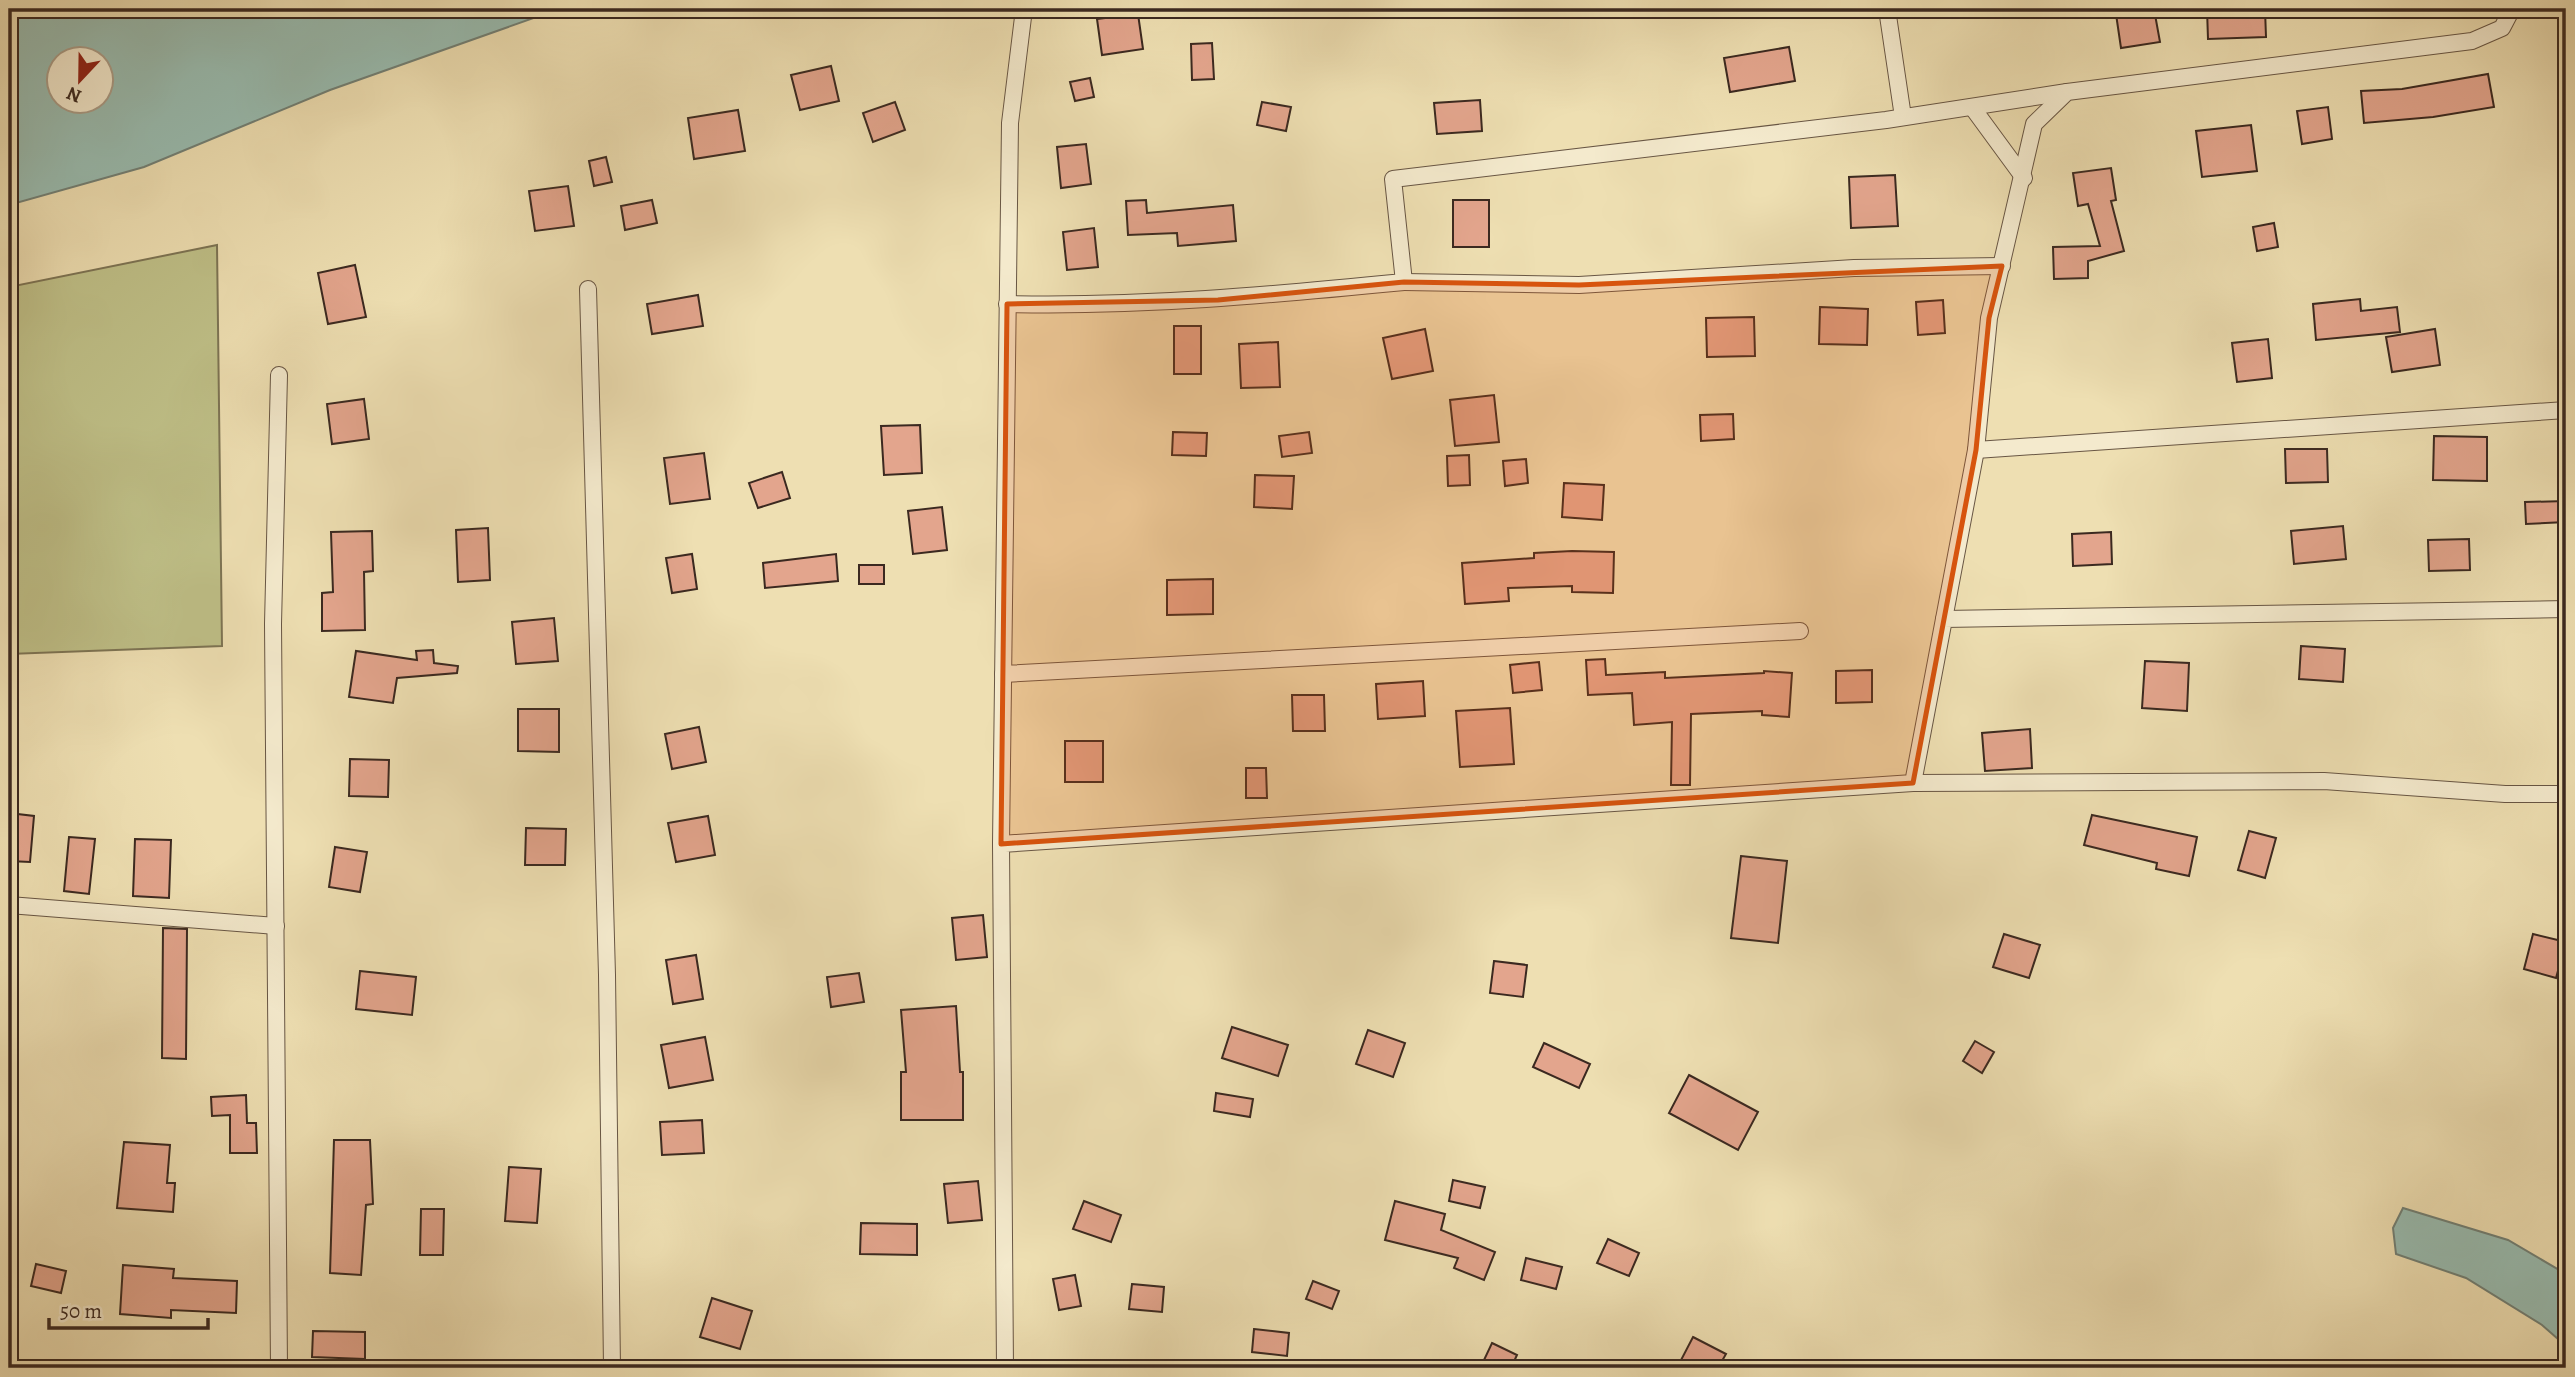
<svg xmlns="http://www.w3.org/2000/svg" width="2575" height="1377" viewBox="0 0 2575 1377" font-family="Alegreya,serif">
<style>
.green{fill:#bfc088;stroke:#7d7454;stroke-width:2}
.water{fill:#99bcb0;stroke:#738176;stroke-width:2;fill-rule:evenodd}
.building{fill:#e3a58d;stroke:#3b2920;stroke-width:2}
.lines{fill:none;stroke-linecap:round;stroke-linejoin:round}
.street-casing{stroke:#685644;stroke-width:18}
.street{stroke:#f4eacd;stroke-width:16}
.marked{fill:#d7540e;fill-opacity:0.2;stroke:#d7540e;stroke-width:5;stroke-linejoin:round}
</style>
<rect width="100%" height="100%" fill="#eedfb2"/>
<filter id="stains"><feTurbulence type="fractalNoise" baseFrequency=".00286" numOctaves="4"/><feColorMatrix values="0 0 0 0 .2 0 0 0 0 .09 0 0 0 0 .02 0 0 0 .5 -.17"/></filter>
<radialGradient id="worn" r=".72"><stop offset=".6" stop-color="#630" stop-opacity="0"/><stop offset="1" stop-color="#630" stop-opacity=".3"/></radialGradient>
<!-- green -->
<path class="green" d="M217 245 222 646 9 654V287Z"/>
<!-- water -->
<g class="water">
<path d="M9 9H559L330 90 144 167 9 205ZM60 60H102V102H60Z"/>
<path d="M2403 1208 2508 1240 2566 1274V1346L2542 1325 2466 1278 2396 1254 2393 1228Z"/>
</g>
<!-- building -->
<g class="building">
<path d="M2154 9 2160 42 2121 48 2116 14Z"/>
<path d="M2207 9H2265L2266 37 2208 39Z"/>
<path d="M1138 14 1143 49 1102 55 1097 19Z"/>
<path d="M1212 43 1214 79 1192 80 1191 44Z"/>
<path d="M1789 47 1795 81 1730 92 1724 58Z"/>
<path d="M831 66 839 101 800 110 791 75Z"/>
<path d="M2488 74 2494 107 2433 117 2364 123 2361 91 2402 89Z"/>
<path d="M1090 78 1094 97 1075 101 1070 82Z"/>
<path d="M1480 100 1482 131 1437 134 1434 103Z"/>
<path d="M895 102 905 130 873 142 863 113Z"/>
<path d="M1262 102 1291 107 1286 131 1257 125Z"/>
<path d="M2328 107 2332 139 2302 144 2297 111Z"/>
<path d="M738 110 745 151 694 159 688 118Z"/>
<path d="M2251 125 2257 171 2202 177 2196 131Z"/>
<path d="M1086 144 1091 184 1061 188 1057 147Z"/>
<path d="M606 157 612 182 594 186 589 161Z"/>
<path d="M2111 168 2116 200 2111 201 2124 251 2088 261V278L2054 279 2053 247 2100 246 2088 204 2078 206 2073 173Z"/>
<path d="M1895 175 1898 226 1851 228 1849 177Z"/>
<path d="M568 186 574 226 535 231 529 191Z"/>
<path d="M652 200 657 223 625 230 621 206Z"/>
<path d="M1146 200 1147 213 1233 205 1236 241 1178 246 1177 233 1128 235 1126 201Z"/>
<rect x="1453" y="200" width="36" height="47"/>
<path d="M2274 223 2278 247 2257 251 2253 227Z"/>
<path d="M1094 228 1098 267 1067 270 1063 232Z"/>
<path d="M355 265 366 317 328 324 318 273Z"/>
<path d="M698 295 703 326 652 334 647 304Z"/>
<path d="M2360 299 2361 311 2397 307 2400 332 2316 340 2313 304Z"/>
<path d="M1943 300 1945 333 1918 335 1916 302Z"/>
<path d="M1820 307 1868 309 1867 345 1819 344Z"/>
<path d="M1754 317 1755 356 1707 357 1706 318Z"/>
<rect x="1174" y="326" width="27" height="48"/>
<path d="M1425 329 1433 371 1392 379 1383 338Z"/>
<path d="M2435 329 2440 365 2392 372 2386 337Z"/>
<path d="M2268 339 2272 378 2237 382 2232 343Z"/>
<path d="M1278 342 1280 387 1241 388 1239 344Z"/>
<path d="M1494 395 1499 442 1455 446 1450 400Z"/>
<path d="M364 399 369 439 332 444 327 404Z"/>
<path d="M1733 414 1734 439 1701 441 1700 415Z"/>
<path d="M920 425 922 473 884 475 881 426Z"/>
<path d="M1173 432 1207 433 1206 456 1172 455Z"/>
<path d="M1309 432 1312 453 1282 457 1279 436Z"/>
<path d="M2434 436 2487 437V481L2433 480Z"/>
<path d="M2285 449H2327L2328 482 2286 483Z"/>
<path d="M704 453 710 499 670 504 664 458Z"/>
<path d="M1469 455 1470 485 1448 486 1447 456Z"/>
<path d="M1526 459 1528 483 1505 486 1503 461Z"/>
<path d="M782 472 790 498 758 508 749 483Z"/>
<path d="M1255 475 1294 476 1292 509 1254 507Z"/>
<path d="M1564 483 1604 485 1602 520 1562 517Z"/>
<path d="M2566 501V522L2526 524 2525 502Z"/>
<path d="M942 507 947 550 913 554 908 511Z"/>
<path d="M2343 526 2346 559 2294 564 2291 531Z"/>
<path d="M488 528 490 580 458 582 456 530Z"/>
<path d="M372 531 373 571 364 572 365 630 322 631V593L333 592 331 532Z"/>
<path d="M2111 532 2112 564 2073 566 2072 534Z"/>
<path d="M2469 539 2470 570 2429 571 2428 540Z"/>
<path d="M1572 551 1614 552 1613 593 1572 592V586L1508 588 1509 601 1465 604 1462 563 1534 558V553Z"/>
<path d="M692 554 697 589 672 593 666 558Z"/>
<path d="M836 554 838 581 765 588 763 563Z"/>
<rect x="859" y="565" width="25" height="19"/>
<path d="M1213 579V614L1167 615V580Z"/>
<path d="M554 618 558 661 516 664 512 622Z"/>
<path d="M2301 646 2345 649 2343 682 2299 679Z"/>
<path d="M433 650 434 663 458 666 457 673 397 678 393 703 349 697 356 651 417 660 416 651Z"/>
<path d="M1605 659 1606 675 1665 672V678L1764 673V671L1792 673 1789 717 1762 715V711L1691 714 1690 785H1671L1672 722 1634 725 1632 693 1588 695 1586 660Z"/>
<path d="M2145 661 2189 663 2187 711 2142 708Z"/>
<path d="M1539 662 1542 690 1513 693 1510 665Z"/>
<path d="M1872 670V702L1836 703V671Z"/>
<path d="M1423 681 1425 716 1378 719 1376 684Z"/>
<path d="M1292 695H1324L1325 731H1293Z"/>
<path d="M1510 708 1514 764 1460 767 1456 711Z"/>
<path d="M518 709H559V752L518 751Z"/>
<path d="M699 727 706 762 672 769 665 734Z"/>
<path d="M2030 729 2032 768 1985 771 1982 733Z"/>
<rect x="1065" y="741" width="38" height="41"/>
<path d="M350 759 389 760 388 797 349 796Z"/>
<path d="M1246 768H1266L1267 798H1246Z"/>
<path d="M9 813 34 816 30 862 9 861Z"/>
<path d="M2092 815 2197 837 2189 876 2156 869 2157 863 2084 845Z"/>
<path d="M708 816 715 855 676 862 668 823Z"/>
<path d="M526 828 566 829 565 865H525Z"/>
<path d="M2249 831 2276 838 2265 878 2238 870Z"/>
<path d="M69 837 95 839 89 894 64 891Z"/>
<path d="M135 839 171 840 169 898 133 896Z"/>
<path d="M335 847 367 852 360 892 329 887Z"/>
<path d="M1741 856 1787 861 1778 943 1731 938Z"/>
<path d="M983 915 987 957 956 960 952 918Z"/>
<path d="M163 928 187 929 186 1059 162 1058Z"/>
<path d="M2004 934 2040 945 2029 978 1993 967Z"/>
<path d="M2533 934 2566 942 2556 978 2524 969Z"/>
<path d="M696 955 703 999 673 1004 666 960Z"/>
<path d="M1494 961 1527 965 1523 997 1490 993Z"/>
<path d="M360 971 416 977 412 1015 356 1009Z"/>
<path d="M859 973 864 1002 831 1007 827 977Z"/>
<path d="M956 1006 960 1072H963V1120H901V1072H906L901 1010Z"/>
<path d="M1232 1027 1288 1045 1278 1076 1222 1058Z"/>
<path d="M1368 1030 1405 1043 1393 1077 1356 1064Z"/>
<path d="M705 1037 713 1080 669 1088 661 1045Z"/>
<path d="M1975 1041 1994 1052 1982 1073 1963 1061Z"/>
<path d="M1544 1043 1590 1064 1579 1088 1533 1067Z"/>
<path d="M1689 1075 1758 1112 1738 1150 1669 1113Z"/>
<path d="M1216 1093 1253 1099 1250 1117 1214 1111Z"/>
<path d="M246 1095 247 1123H256L257 1153H230V1115L212 1116 211 1097Z"/>
<path d="M702 1120 704 1153 662 1155 660 1122Z"/>
<path d="M334 1140H370L373 1204 366 1205 361 1275 330 1273Z"/>
<path d="M124 1142 170 1145 167 1183H175L173 1212 117 1208Z"/>
<path d="M509 1167 541 1169 537 1223 505 1221Z"/>
<path d="M1453 1180 1485 1187 1480 1208 1449 1201Z"/>
<path d="M978 1181 982 1220 948 1223 944 1184Z"/>
<path d="M1084 1201 1121 1215 1111 1242 1073 1229Z"/>
<path d="M1395 1201 1445 1214 1441 1230 1495 1252 1484 1280 1454 1268 1458 1258 1385 1240Z"/>
<path d="M421 1209H444L443 1255H420Z"/>
<path d="M861 1223 917 1224V1255L860 1254Z"/>
<path d="M1608 1239 1639 1253 1629 1276 1597 1263Z"/>
<path d="M1526 1258 1562 1267 1556 1289 1521 1280Z"/>
<path d="M36 1264 66 1271 61 1293 31 1286Z"/>
<path d="M123 1265 174 1269 173 1278 237 1281 236 1313 171 1310V1318L120 1314Z"/>
<path d="M1075 1275 1081 1306 1059 1310 1053 1279Z"/>
<path d="M1313 1281 1339 1291 1332 1309 1306 1299Z"/>
<path d="M1132 1284 1164 1287 1162 1312 1129 1309Z"/>
<path d="M712 1298 752 1311 740 1349 700 1337Z"/>
<path d="M1254 1329 1289 1333 1287 1356 1252 1352Z"/>
<path d="M313 1331 365 1332V1359L312 1357Z"/>
<path d="M1693 1337 1726 1354 1718 1368H1691L1680 1362Z"/>
<path d="M1492 1343 1517 1355 1511 1368H1501L1484 1360Z"/>
</g>
<g class="lines">
<!-- street casing -->
<g class="street-casing">
<g id="street">
<path d="M1887 9 1903 117"/>
<path d="M1972 107 2024 178"/>
<path d="M1404 282 1579 285 1854 268 2002 266"/>
<path d="M588 289 607 975 612 1368"/>
<path d="M1007 304C1142 307 1270 295 1404 282L1393 179 1886 120 2067 92"/>
<path d="M1976 450 2566 410"/>
<path d="M1944 619 1976 450 1989 318 2034 124 2067 92 2472 41 2502 28 2512 9"/>
<path d="M1003 674 1800 631"/>
<path d="M1913 783 2324 781 2505 794H2566"/>
<path d="M1001 844 1010 123 1024 9"/>
<path d="M9 905 276 926"/>
<path d="M279 1368 273 624 279 375"/>
<path d="M1005 1368 1001 844 1913 783 1944 619 2566 609"/>
</g>
</g>
<!-- street -->
<use href="#street" class="street"/>
</g>
<!-- marked area -->
<path class="marked" d="M2002 266 1989 318 1976 450 1913 783 1001 844 1007 304 1218 300 1404 282 1579 285Z"/>
<!-- margin -->
<rect width="2575" height="1377" fill="none" stroke="#eedfb2" stroke-width="35"/>
<rect x="10" y="10" width="2554" height="1356" fill="none" stroke="#3b2920" stroke-width="3.5"/>
<rect x="18" y="18" width="2540" height="1342" fill="none" stroke="#3b2920" stroke-width="2"/>
<!-- north arrow -->
<g transform="translate(80 80) rotate(202)"><circle r="33" fill="#f4eacd" stroke="#aa9d88" stroke-width="2"/>
<path d="M0-5L12 26L0 18L-12 26Z" fill="#8f2418"/>
<text y="-10" font-size="19" font-weight="bold" text-anchor="middle" fill="#3b2920">N</text>
</g>
<!-- scale -->
<path d="M49 1318v10h159v-10" fill="none" stroke="#3b2920" stroke-width="3.5"/>
<text x="60" y="1318" font-size="21" fill="#3b2920" stroke="#f4eacd" stroke-width="5" paint-order="stroke">50 m</text>
<rect width="100%" height="100%" filter="url(#stains)"/>
<rect width="100%" height="100%" fill="url(#worn)"/>
</svg>
